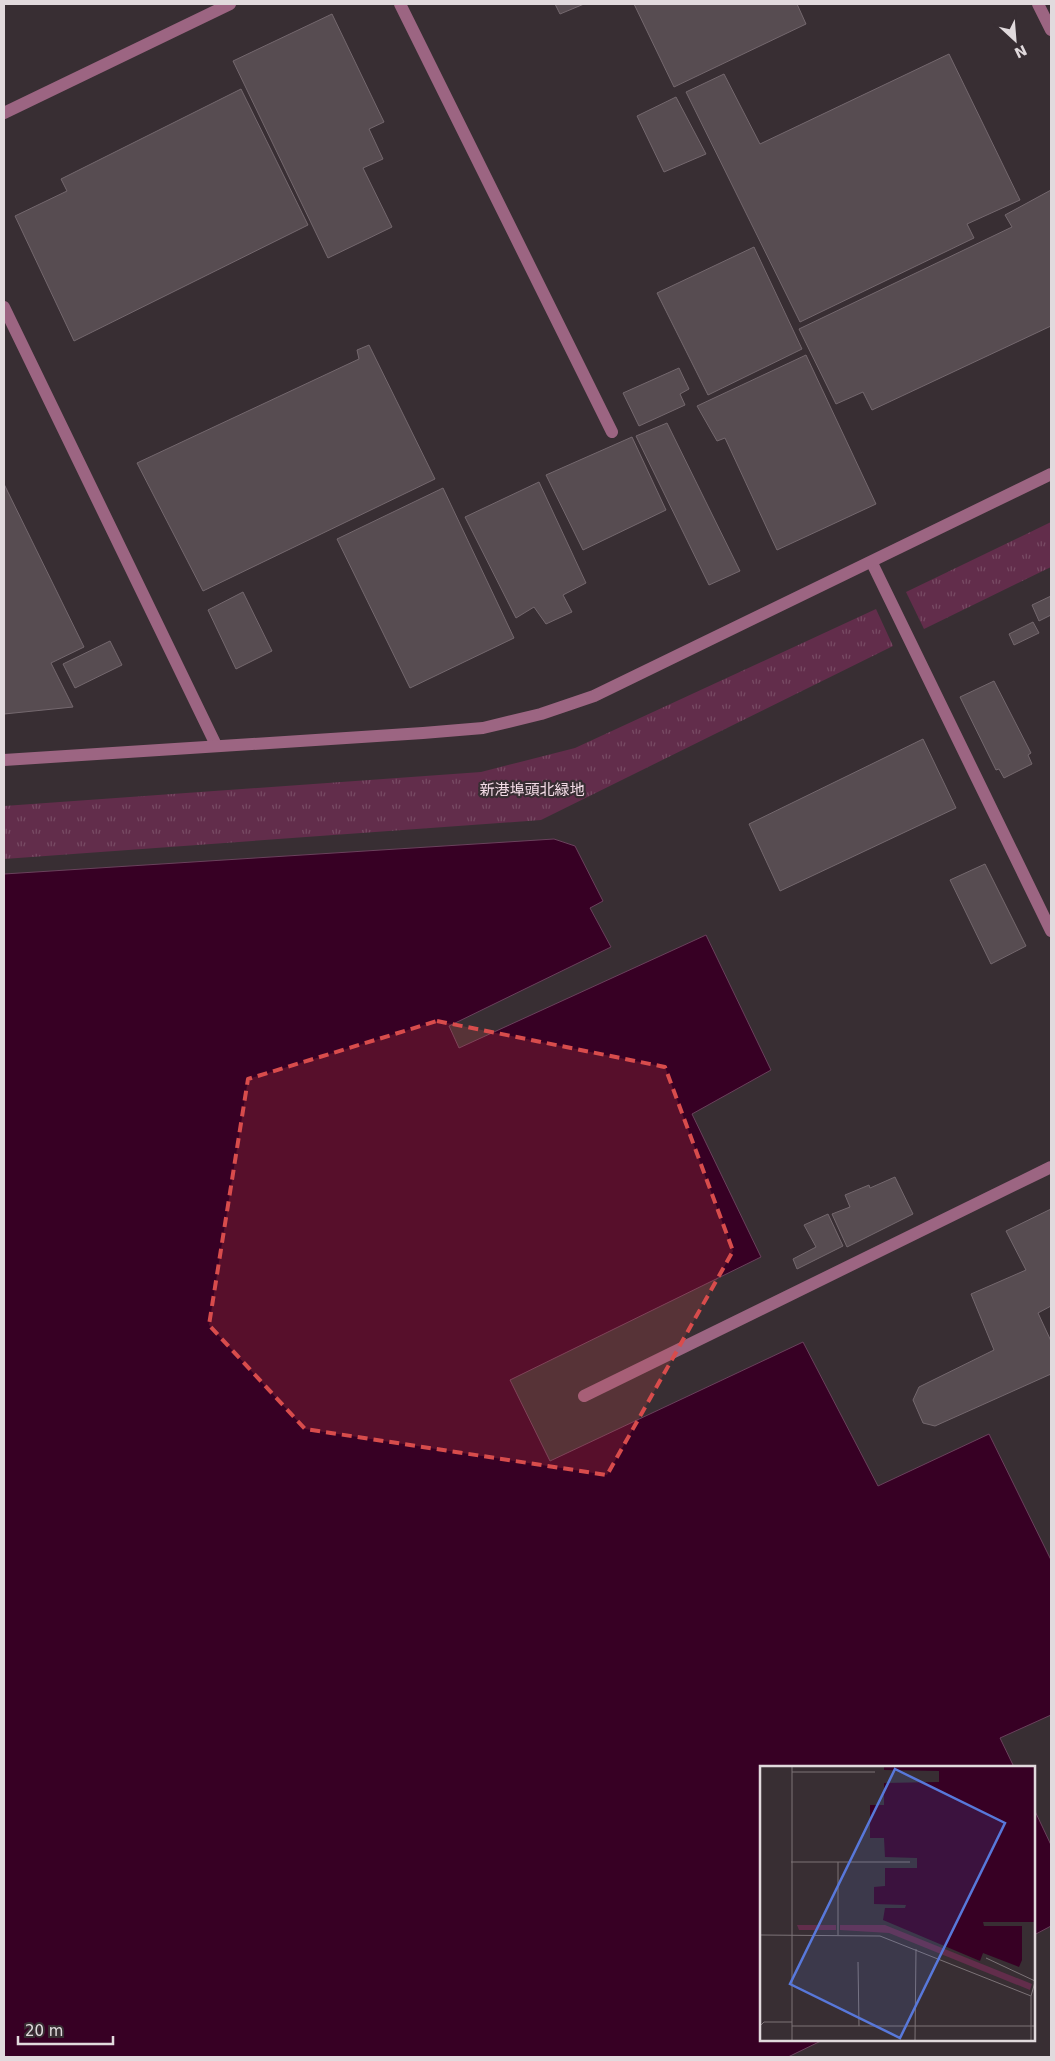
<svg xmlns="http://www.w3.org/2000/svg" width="1055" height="2061" viewBox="0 0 1055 2061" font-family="'DejaVu Sans','Noto Sans JP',sans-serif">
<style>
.park{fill:url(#park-tufts)}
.water{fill:#370024;stroke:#6a415c}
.building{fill:#574c51;stroke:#74686e}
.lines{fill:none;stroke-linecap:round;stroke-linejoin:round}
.minor{stroke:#9c6582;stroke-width:12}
.marked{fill:#d84c4c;fill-opacity:0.2;stroke:#d84c4c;stroke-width:4;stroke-dasharray:10 6;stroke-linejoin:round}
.labels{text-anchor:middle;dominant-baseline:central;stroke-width:4.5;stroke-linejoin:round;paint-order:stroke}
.park-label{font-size:15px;fill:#f4dce7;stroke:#382e33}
.inset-road{fill:none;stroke:#7c7377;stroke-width:1}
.view{fill:#5878da;fill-opacity:0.15;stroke:#5878da;stroke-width:2.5}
.inset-edge{fill:none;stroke:#e1dadd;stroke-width:2.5}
</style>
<defs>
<pattern id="park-tufts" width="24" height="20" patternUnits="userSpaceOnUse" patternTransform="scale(1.25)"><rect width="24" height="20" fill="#622d4b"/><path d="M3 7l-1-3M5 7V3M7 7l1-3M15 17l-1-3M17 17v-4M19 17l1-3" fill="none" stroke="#784b64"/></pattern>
</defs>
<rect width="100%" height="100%" fill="#382e33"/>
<!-- park -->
<g class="park">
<path d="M1051 522V567L924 629 906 592Z"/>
<path d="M876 609 893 646 541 820 4 859V806L481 772 575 748Z"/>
</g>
<!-- water -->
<g class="water">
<path d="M554 839 575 846 603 901 590 908 611 947 449 1026 459 1048 706 935 771 1070 692 1114 761 1257 510 1380 550 1461 803 1342 878 1486 989 1434 1051 1560V1715L1000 1738 1014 1767H761V2040H823L788 2057H4V874Z"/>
<path d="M1034 1809 1051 1845V1926L1034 1935Z"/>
</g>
<!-- building -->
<g class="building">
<path d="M555 4H584L560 14Z"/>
<path d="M634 4H797L806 24 674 87Z"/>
<path d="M332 14 384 122 369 129 383 159 363 168 392 227 328 258 233 61Z"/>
<path d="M949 54 1020 200 967 224 974 238 800 322 686 92 724 74 760 144Z"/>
<path d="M241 89 308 225 74 341 15 216 67 191 61 179Z"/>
<path d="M676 97 706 154 664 172 637 116Z"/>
<path d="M1051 190V326L872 410 863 392 836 404 799 329 1012 227 1005 215Z"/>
<path d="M754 247 802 349 708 395 657 293Z"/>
<path d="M369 345 435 479 203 591 137 463 359 359 357 350Z"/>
<path d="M806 355 876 504 777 550 725 438 717 441 697 406Z"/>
<path d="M679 368 689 389 680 394 685 405 639 426 623 393Z"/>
<path d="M667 423 740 571 709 585 636 436Z"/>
<path d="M632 437 666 510 583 550 546 475Z"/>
<path d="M539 482 586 583 563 595 572 612 546 624 534 607 516 618 465 517Z"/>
<path d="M4 484 84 647 51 663 73 707 4 714Z"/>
<path d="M443 488 514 638 410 688 337 539Z"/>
<path d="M243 592 272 651 236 669 208 610Z"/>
<path d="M1051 596V615L1039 621 1032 605Z"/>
<path d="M1033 622 1039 633 1014 645 1009 634Z"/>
<path d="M110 641 122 665 75 688 63 664Z"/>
<path d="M994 681 1031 753 1028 755 1032 764 1004 778 999 769 996 770 960 697Z"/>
<path d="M923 739 956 808 780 891 749 824Z"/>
<path d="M985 864 1026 946 991 964 950 880Z"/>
<path d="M895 1177 913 1214 847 1247 832 1214 850 1207 845 1195 869 1185 870 1188Z"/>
<path d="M1051 1209V1306L1038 1313 1051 1341V1374L935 1426 923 1423 913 1400 919 1387 994 1350 971 1294 1026 1270 1006 1231Z"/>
<path d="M828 1214 843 1246 797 1269 793 1259 816 1247 804 1225Z"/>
</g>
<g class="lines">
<!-- minor -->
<g class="minor">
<path d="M400 4 612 432"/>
<path d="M1038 4 1051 30"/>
<path d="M4 113 230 4"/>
<path d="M4 307 216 745"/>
<path d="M872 563 1051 931"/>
<path d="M4 760 423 733 483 728 541 714 594 696 1051 474"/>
<path d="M584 1396 1051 1167"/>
</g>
</g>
<!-- marked area -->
<path class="marked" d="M437 1021 665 1067 733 1251 607 1475 305 1429 209 1325 248 1079Z"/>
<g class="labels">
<!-- park labels -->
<g class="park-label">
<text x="532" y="790">新港埠頭北緑地</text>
</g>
</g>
<!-- overview -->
<g transform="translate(760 1766)">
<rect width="275" height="275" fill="#382e33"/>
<path d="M37 159H76V164H39ZM80 159H125L272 218 270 224 129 167 80 164Z" fill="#622d4b"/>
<path d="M124 1H275V156H223L224 160H262V194L259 201 223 187 220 195 123 154 125 142H145L146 139 114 138V121L125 120V102H157V92L125 91 124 72H110V39H124V17L179 16V5L124 4Z" fill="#370024"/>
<path class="inset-road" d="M32 1V274M32 6H115M31 96H150M78 96V169M0 169 120 170 271 230M226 192 275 215M98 196 99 260M0 260 4 256H32M32 260H275M155 274 156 183M271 274V230L275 216"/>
<path class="view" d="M135 3 245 57 140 272 30 218Z"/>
<rect width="275" height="275" class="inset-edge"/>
</g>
<!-- border -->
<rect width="1055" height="2061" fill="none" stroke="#e1dadd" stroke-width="10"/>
<!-- north arrow -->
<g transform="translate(1015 40) rotate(154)" stroke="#382e33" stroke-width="4" paint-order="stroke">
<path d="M0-4L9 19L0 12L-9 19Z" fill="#e1dadd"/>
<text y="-8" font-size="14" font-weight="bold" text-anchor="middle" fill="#e1dadd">N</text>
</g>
<!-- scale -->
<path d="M18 2036v8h95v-8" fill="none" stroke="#e1dadd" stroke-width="2.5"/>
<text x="25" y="2036" font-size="15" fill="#e1dadd" stroke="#382e33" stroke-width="4" paint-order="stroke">20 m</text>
</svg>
